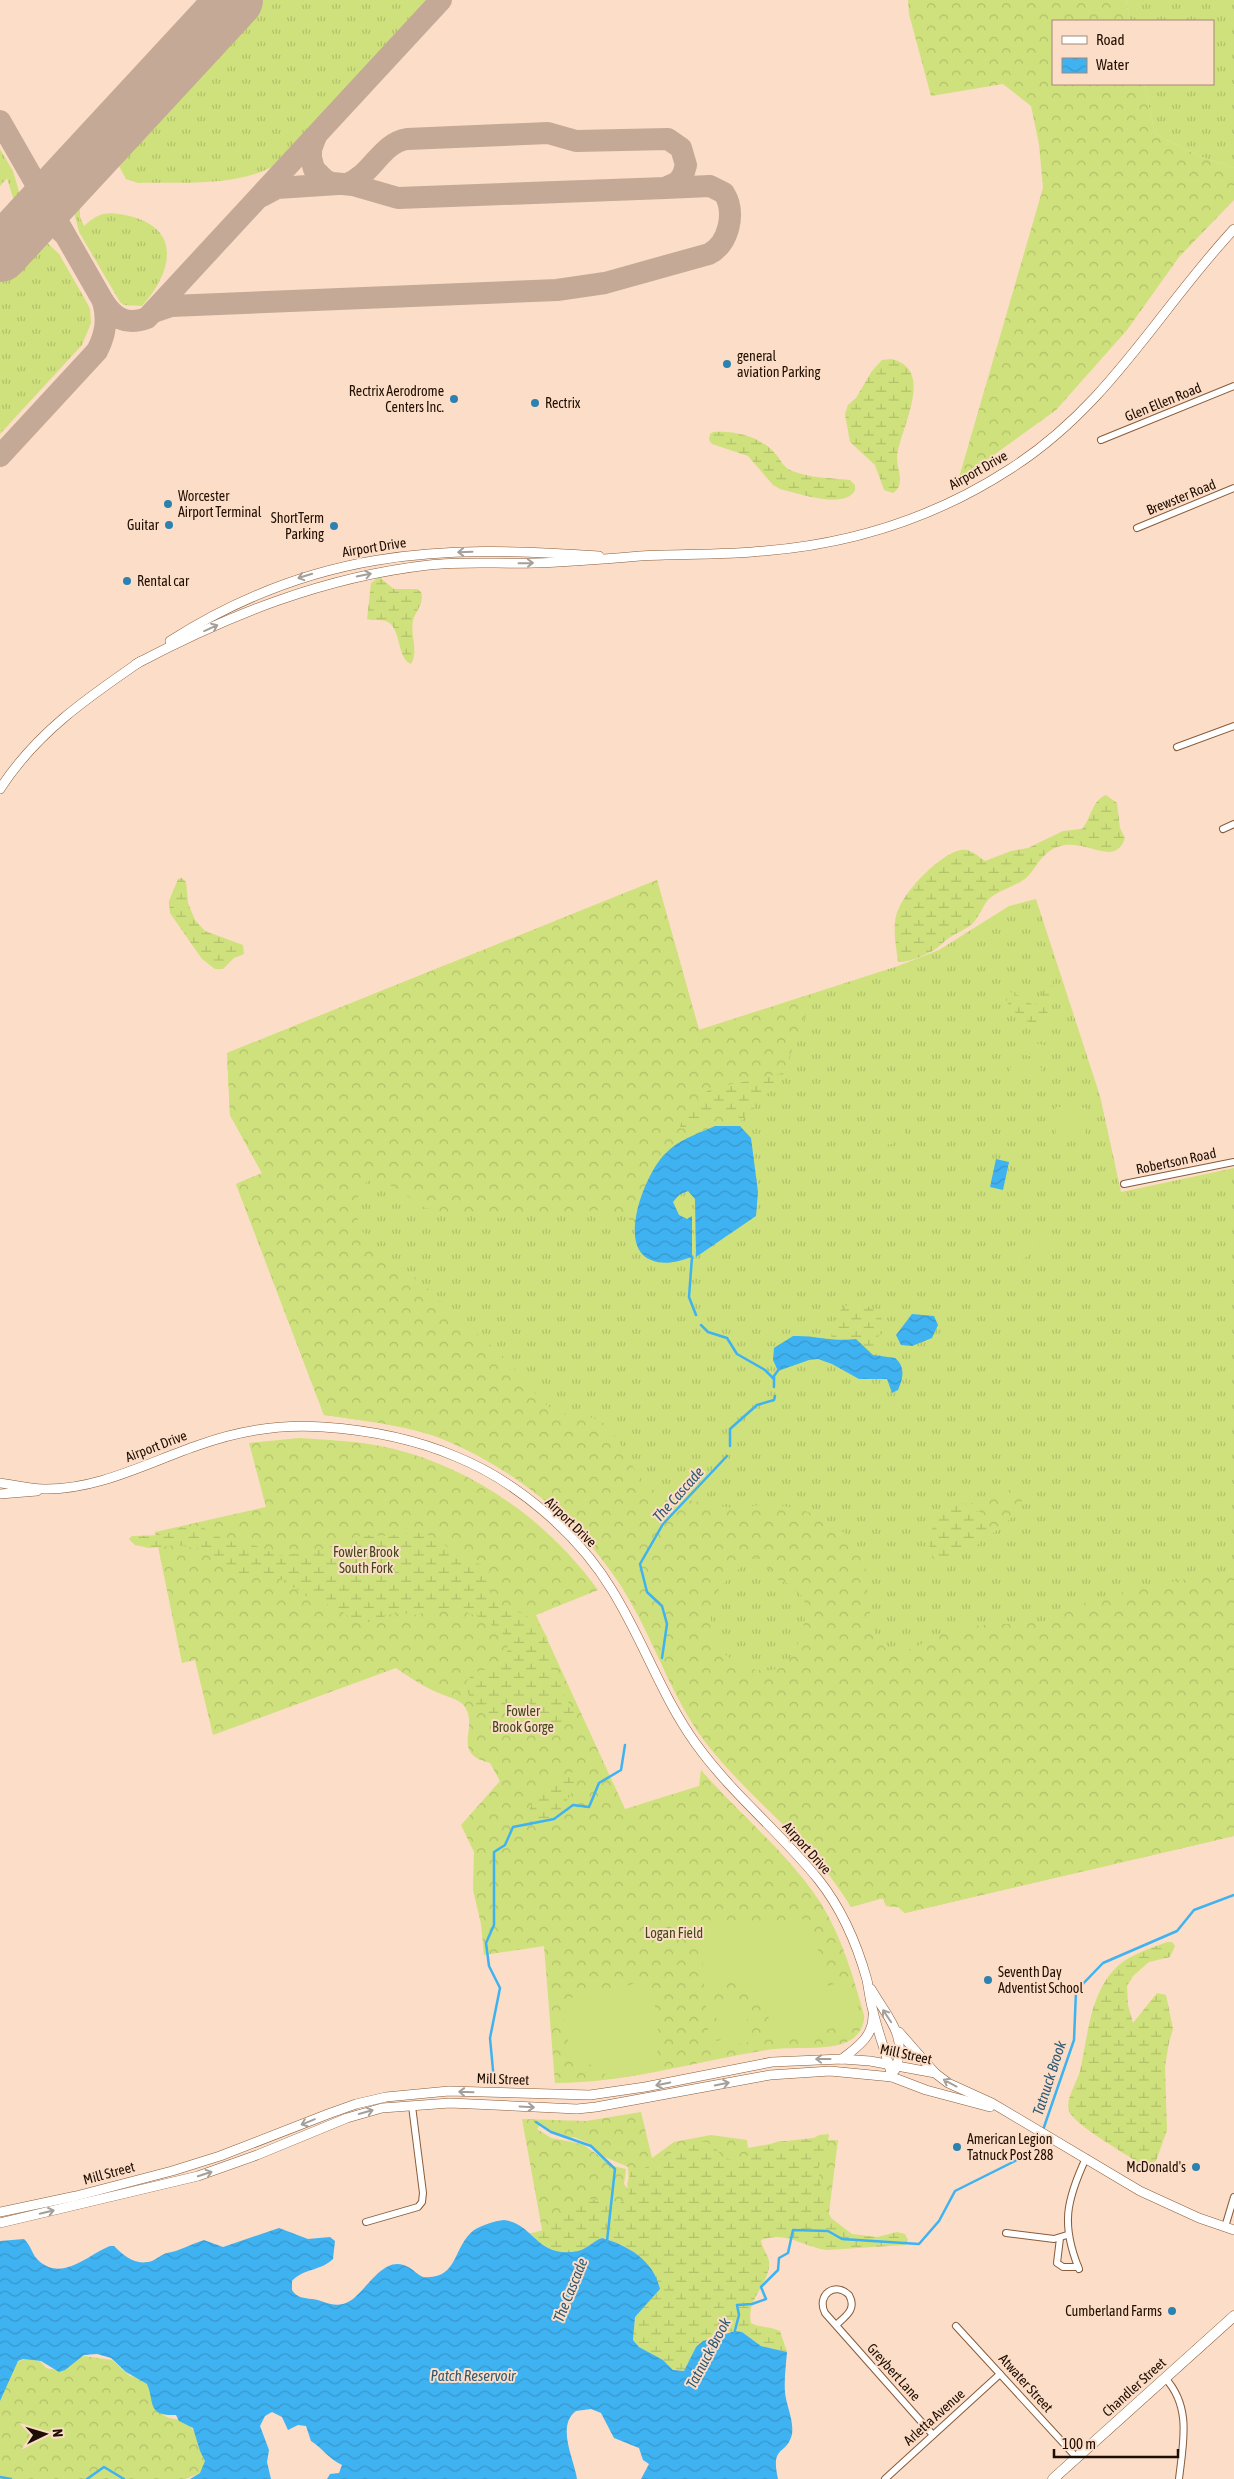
<svg xmlns="http://www.w3.org/2000/svg" width="1234" height="2479" viewBox="0 0 1234 2479" font-family="'Asap Condensed',sans-serif">
<style>
.grass{fill:url(#grass-tufts)}
.forest{fill:url(#forest-crowns);fill-rule:evenodd}
.wetland{fill:url(#wetland-marsh)}
.garden{fill:#cfe17c;fill-rule:evenodd}
.water{fill:url(#water-waves)}
.lines{fill:none;stroke-linecap:round;stroke-linejoin:round}
.stream{stroke:#3fb2f1;stroke-width:2.5}
.taxiway{stroke:#c4a996;stroke-width:22}
.runway{stroke:#c4a996;stroke-width:56}
.minor-casing{stroke:#885c3a;stroke-width:8}
.secondary-casing{stroke:#885c3a;stroke-width:10}
.primary-casing{stroke:#885c3a;stroke-width:11}
.minor{stroke:#fff;stroke-width:6}
.secondary{stroke:#fff;stroke-width:9}
.primary{stroke:#fff;stroke-width:10}
.oneway{stroke:#a59f9a}
.poi-dot{fill:#2b81b0;stroke:#fcddc7;stroke-width:2}
.labels{text-anchor:middle;dominant-baseline:central;stroke-width:4;stroke-linejoin:round;paint-order:stroke}
.poi-label{font-size:14px;fill:#1f0e02;stroke:#fcddc7;text-anchor:start}
.street-label{font-size:14px;fill:#1f0e02;stroke:#fcddc7}
.park-label{font-size:14px;fill:#41481b;stroke:#fcddc7}
.water-label{font-size:15px;font-style:italic;fill:#2d5a75;stroke:#fcddc7}
</style>
<defs>
<pattern id="grass-tufts" width="24" height="20" patternUnits="userSpaceOnUse" patternTransform="scale(1.25)"><rect width="24" height="20" fill="#cfe17c"/><path d="M3 7l-1-3M5 7V3M7 7l1-3M15 17l-1-3M17 17v-4M19 17l1-3" fill="none" stroke="#b1c06a"/></pattern>
<pattern id="forest-crowns" width="20" height="18" patternUnits="userSpaceOnUse" patternTransform="scale(1.25)"><rect width="20" height="18" fill="#cfe17c"/><path d="M2 6a3 3 0 1 1 6 0M12 15a3 3 0 1 1 6 0" fill="none" stroke="#b1c06a"/></pattern>
<pattern id="wetland-marsh" width="20" height="14" patternUnits="userSpaceOnUse" patternTransform="scale(1.25)"><rect width="20" height="14" fill="#cfe17c"/><path d="M1 5h8M5 5V1M11 12h8M15 12V8" fill="none" stroke="#b1c06a"/></pattern>
<pattern id="water-waves" width="16" height="10" patternUnits="userSpaceOnUse" patternTransform="scale(1.25)"><rect width="16" height="10" fill="#3fb2f1"/><path d="M0 5q4-4 8 0t8 0" fill="none" stroke="#3798cd"/></pattern>
</defs>
<rect width="100%" height="100%" fill="#fcddc7"/>
<!-- grass -->
<g class="grass">
<path d="M262 0H428L277 164C241 187 180 182 138 183L126 179 119 166 80 208V217L84 226C99 212 108 211 129 216 184 229 171 274 142 306L124 305 120 302 79 232 72 205Z"/>
<path d="M1126 0H1234V168L1199 156 1155 134 1144 84H1213V21H1130Z"/>
<path d="M0 149 13 171 22 202 0 227V216L14 201 7 178 0 186Z"/>
<path d="M42 238 59 254 86 301 90 309 91 323 82 345 0 434V283Z"/>
<path d="M657 880 699 1030 898 966 939 950 1009 906 1036 899 1100 1096 1121 1192 1234 1168V1836L905 1913 898 1907 886 1906 883 1898 851 1907C813 1842 748 1799 704 1740 672 1697 656 1645 629 1599 588 1527 510 1463 432 1435 397 1424 359 1420 324 1415L236 1184 262 1173 230 1115 227 1053Z"/>
</g>
<!-- forest -->
<g class="forest">
<path d="M908 0H1126L1130 21H1053V84H1144L1155 134 1199 156 1234 168V200L1179 257 1127 330 1056 410 958 481 1043 188 1039 144 1031 106 1003 84 931 96 909 14Z"/>
<path d="M657 880 699 1030 815 993 783 1073 713 1088 698 1097 704 1117 724 1110H731L735 1115 737 1125 715 1126 686 1137 664 1154 636 1210 635 1231 630 1220 621 1213 602 1210 495 1218 437 1211 423 1207 396 1188 381 1182 368 1181C354 1194 353 1215 363 1232 375 1252 400 1264 417 1279 433 1293 447 1309 464 1323 480 1337 498 1350 512 1365 526 1379 535 1399 553 1409 572 1419 594 1411 609 1428 629 1451 632 1480 662 1495 687 1498 711 1507 736 1508 746 1508 756 1505 766 1505 789 1505 812 1511 831 1523 842 1530 857 1543 862 1555 872 1580 862 1642 892 1651 908 1656 936 1634 951 1630 983 1622 1014 1626 1045 1621 1062 1618 1074 1606 1090 1601 1137 1587 1185 1578 1234 1573V1836L905 1913 898 1907 886 1906 883 1898 851 1907C813 1842 748 1799 704 1740 672 1697 656 1645 629 1599 588 1527 510 1463 432 1435 397 1424 359 1420 324 1415L236 1184 262 1173 230 1115 227 1053ZM761 1558 779 1581 790 1584 801 1595 806 1605C806 1622 798 1654 784 1665 763 1680 725 1662 715 1641 708 1628 711 1609 716 1596 721 1581 739 1572 748 1559Z"/>
<path d="M299 1438C330 1440 360 1441 390 1448 474 1468 548 1521 598 1590L536 1615 625 1809 699 1786 701 1770C739 1814 788 1853 820 1902 842 1937 853 1976 864 2015 865 2026 858 2037 847 2042 828 2051 789 2046 767 2050 697 2061 627 2083 555 2083L544 1946 484 1955 481 1924 473 1890 474 1852 461 1825 500 1781 490 1763C450 1753 479 1729 465 1707 462 1702 455 1699 449 1697 429 1690 413 1680 396 1668L213 1735 195 1660 182 1663 155 1532 266 1507 249 1443Z"/>
<path d="M1020 1485 1024 1487C1024 1512 1005 1524 988 1537L990 1531 980 1512 962 1504 982 1502Z"/>
<path d="M641 2112 652 2158 674 2142 711 2135 747 2140 748 2148 775 2143 838 2140 827 2229 629 2183 628 2167 598 2154 588 2143 574 2137 566 2138 540 2125 537 2129 551 2138 582 2144 614 2166 626 2169 624 2184 636 2200 543 2235 522 2119 586 2121Z"/>
<path d="M84 2356 112 2360 130 2376 146 2380 163 2415C170 2420 178 2418 185 2422 196 2428 211 2459 203 2470 200 2474 191 2476 186 2479H0V2398L13 2364 24 2359 40 2361 46 2368 55 2370Z"/>
</g>
<!-- wetland -->
<g class="wetland">
<path d="M891 359C937 369 899 430 897 458 897 470 906 485 893 493L884 490 875 465 850 442 845 414 848 405 856 398 872 371 882 360Z"/>
<path d="M713 432C735 430 758 436 774 452 781 459 782 467 792 471 810 478 831 478 850 480L855 485V490C845 510 797 493 780 489L773 485 748 456 712 444 709 440 710 434Z"/>
<path d="M379 577 394 589H417L421 592C425 604 415 611 413 621 410 635 419 652 411 664 396 658 402 627 386 621 380 619 373 621 367 619L371 583Z"/>
<path d="M1106 795 1117 803 1120 828 1125 838C1113 874 1076 825 1045 855 1038 861 1033 872 1026 878 1015 887 1000 889 989 899 982 906 979 918 972 924 965 930 956 933 949 938 944 941 941 945 937 948 929 954 907 963 898 962 896 945 891 923 899 908 907 889 940 854 961 850 970 848 978 856 985 861L1011 851 1028 848 1063 831 1082 829C1091 819 1092 800 1106 795Z"/>
<path d="M182 878 186 882 188 903 195 920 205 931 243 945 244 954 234 958 223 969H215L202 959 170 913 169 901 178 879Z"/>
<path d="M1054 973 1046 1021 1039 1028C1025 1020 1003 1009 1005 990L1022 997 1033 1005 1036 1004Z"/>
<path d="M783 1073 784 1076 737 1125 735 1115 731 1110H724L681 1129 680 1126 685 1114 708 1090Z"/>
<path d="M854 1302C868 1302 884 1316 886 1330L874 1340 873 1355 856 1339 831 1341C833 1321 835 1309 854 1302Z"/>
<path d="M955 1503C974 1506 984 1514 990 1532 983 1547 952 1558 935 1560 922 1541 934 1521 946 1505Z"/>
<path d="M200 1526 226 1541 249 1543 280 1556 323 1549 364 1535 386 1536 415 1532 428 1535 444 1544 456 1555 487 1567 490 1574 489 1588 493 1601 499 1608 522 1613 539 1624 547 1637 549 1652 560 1680 561 1689 577 1718 572 1724H555L536 1713 512 1707 487 1717 470 1701 466 1682 474 1672 499 1667 505 1661 508 1647 503 1634 484 1619 456 1608H442L415 1615 397 1612 369 1622 355 1621 337 1608 306 1596 283 1580 270 1575 240 1574 212 1554 201 1549 177 1545 149 1548 135 1545 129 1539 132 1536 163 1535 182 1527Z"/>
<path d="M573 1772C583 1787 564 1798 562 1812L540 1824 522 1827 535 1797 544 1785Z"/>
<path d="M1167 1942H1172L1175 1946 1170 1957 1149 1962 1133 1976 1127 1986 1128 2005 1133 2023 1157 1993 1166 1995 1173 2029 1169 2042 1165 2067 1167 2130 1156 2161 1149 2165 1139 2163C1126 2154 1073 2124 1069 2111 1065 2100 1077 2082 1080 2071 1088 2036 1090 1990 1119 1965 1132 1954 1151 1948 1167 1942Z"/>
<path d="M829 2134 828 2143 818 2169 824 2203 831 2218 852 2234 877 2237 897 2232 905 2234 908 2240 905 2245 827 2250C804 2247 785 2230 761 2240 762 2250 771 2257 769 2267 766 2288 746 2300 751 2323 760 2328 770 2326 780 2331L787 2352 761 2346 742 2332 735 2331 713 2336 696 2347 684 2371 673 2370 663 2360 639 2347 633 2340 635 2317 659 2284C644 2258 632 2246 602 2238 596 2240 591 2245 585 2248 564 2260 544 2248 529 2233 553 2233 564 2206 585 2200 605 2195 616 2215 629 2194L627 2184 631 2172C665 2167 699 2116 722 2157L736 2161 776 2142 814 2138 819 2135Z"/>
</g>
<!-- garden -->
<g class="garden">
<path d="M1018 1039 1047 1046 1044 1060 1015 1052Z"/>
<path d="M1013 1061 1042 1068 1038 1082 1009 1074Z"/>
<path d="M1056 1107 1086 1108V1122L1056 1121Z"/>
<path d="M904 1122 906 1139 899 1140 897 1123Z"/>
<path d="M890 1127 892 1144 885 1145 883 1128Z"/>
<path d="M1056 1127H1086L1085 1141H1056Z"/>
<path d="M1041 1233 1048 1248 1040 1251 1034 1236Z"/>
<path d="M1033 1237 1039 1252 1032 1255 1025 1240Z"/>
<path d="M1022 1241 1028 1256 1021 1260 1015 1244Z"/>
<path d="M1014 1245 1020 1260 1013 1263 1006 1248Z"/>
<path d="M809 1919 828 1986 850 1979 862 2020C816 2035 767 2040 718 2046L709 2040 699 1923ZM732 1981C761 1985 777 2008 764 2036L746 2039 742 2036 716 2041 708 1991 723 1982Z"/>
<path d="M647 1981 658 2016 657 2071 612 2079 570 2051 561 2000Z"/>
<path d="M741 2002 746 2005 748 2026 745 2032 723 2035 719 2032 715 2009 719 2006Z"/>
</g>
<!-- water -->
<g class="water">
<path d="M715 1126H740L751 1138 758 1192 756 1216 696 1257 695 1199 688 1191 679 1195 673 1202 679 1215 687 1219 692 1216V1257C679 1261 665 1266 651 1260 616 1246 646 1172 665 1154 678 1140 697 1134 715 1126Z"/>
<path d="M996 1159 1009 1162 1003 1190 990 1187Z"/>
<path d="M912 1314 934 1316 938 1325 932 1338 912 1346 901 1345 896 1335Z"/>
<path d="M793 1336C815 1335 832 1342 856 1339L873 1355 895 1358C906 1367 903 1379 898 1390L892 1393 887 1379H859L832 1364 818 1359 809 1360 778 1371 773 1360 774 1348Z"/>
<path d="M504 2220C535 2224 536 2259 578 2251 587 2249 593 2241 602 2238 628 2245 654 2261 660 2289L635 2317 633 2340 639 2347 663 2360 673 2370 684 2371 696 2347 703 2341 735 2331 742 2332 761 2346 787 2352C786 2365 784 2379 785 2392 786 2405 794 2420 792 2434 787 2456 770 2444 778 2479H641L649 2464 643 2460 639 2448 614 2438 601 2413 591 2409 576 2411C556 2426 574 2459 577 2479H327L330 2474 339 2473 342 2465C329 2459 322 2448 311 2441L306 2426 298 2425 288 2430 282 2417 272 2412 265 2416 260 2426 269 2450 267 2462 271 2479H190L200 2473 205 2461 200 2451 193 2428 179 2421 176 2415C146 2416 155 2402 147 2384L126 2372 111 2358 97 2354 84 2355 65 2370 59 2372 41 2361 23 2359 18 2361 0 2401V2241L24 2239C31 2245 32 2255 39 2261 63 2282 89 2254 110 2246H114C125 2257 136 2266 152 2261 157 2259 162 2254 167 2253 180 2251 191 2244 204 2240L223 2247 279 2228 308 2239 330 2237 335 2241 333 2259C321 2271 304 2268 292 2281V2290C297 2298 304 2298 312 2299 323 2300 331 2307 343 2304 365 2299 381 2250 410 2268 415 2271 418 2275 423 2277 459 2280 452 2247 474 2230 482 2225 495 2221 504 2220Z"/>
</g>
<g class="lines">
<!-- stream -->
<g class="stream">
<path d="M692 1257 689 1297 696 1315"/>
<path d="M701 1325 708 1332 727 1338 737 1354 765 1370 774 1379"/>
<path d="M774 1387V1376L779 1369"/>
<path d="M730 1446V1429L757 1405 774 1400 775 1396"/>
<path d="M662 1658 667 1624 662 1606 647 1592 640 1564 663 1524 727 1456"/>
<path d="M494 2081 490 2038 500 1988 489 1966 486 1943 494 1925V1852L505 1845 513 1827 554 1819 573 1805 589 1807 599 1783 621 1770 625 1745"/>
<path d="M536 2122 551 2132 591 2146 615 2169 607 2241"/>
<path d="M1043 2130 1074 2040 1076 1991 1103 1963 1177 1931 1194 1910 1234 1895"/>
<path d="M734 2334 739 2315 737 2305 752 2304 766 2299 761 2287 778 2270 779 2258 788 2253 793 2230 828 2231 842 2239 919 2244 939 2221 955 2191 1017 2160 1033 2147 1041 2135"/>
<path d="M0 2477 11 2479"/>
<path d="M87 2479 104 2467 124 2479"/>
</g>
<!-- taxiway -->
<g class="taxiway">
<path d="M0 121 103 301"/>
<path d="M316 136 311 149V158L314 169 325 180 332 183 353 185 398 198 665 188 678 182 683 175 686 165 681 148 668 139 576 141 548 133 407 139C381 143 372 175 347 184"/>
<path d="M262 196 277 188 338 184"/>
<path d="M22 230C38 223 50 220 63 233"/>
<path d="M153 312 171 306 557 290 605 283 709 254C729 244 736 212 724 193L710 186 665 188"/>
<path d="M0 456 97 351C106 334 108 319 103 301 114 318 126 326 147 318L441 0"/>
</g>
<!-- runway -->
<path class="runway" d="M0 254 235 0"/>
<!-- minor casing -->
<g class="minor-casing">
<g id="minor">
<path d="M1101 440 1234 386"/>
<path d="M1137 528 1234 488"/>
<path d="M1177 747 1234 726"/>
<path d="M1223 829 1234 824"/>
<path d="M1124 1184 1234 1162"/>
<path d="M366 2222 418 2207 422 2202 423 2193 412 2106"/>
<path d="M1225 2227 1234 2197"/>
<path d="M1006 2233 1054 2239 1067 2235"/>
<path d="M1060 2238 1057 2263 1063 2267H1078"/>
<path d="M1079 2269C1061 2225 1066 2201 1086 2158"/>
<path d="M836 2325C846 2316 857 2309 849 2295 835 2281 816 2295 825 2313L933 2435"/>
<path d="M956 2326 1077 2458"/>
<path d="M1165 2378C1192 2407 1183 2443 1179 2479"/>
<path d="M885 2479 1000 2374"/>
</g>
</g>
<!-- secondary casing -->
<g class="secondary-casing">
<g id="secondary">
<path d="M170 641C311 551 437 544 599 556"/>
<path d="M136 664C229 615 323 577 429 565 463 561 499 564 534 563 570 562 605 559 640 556 681 554 723 555 764 551 851 544 936 517 1010 469 1109 406 1157 312 1234 229"/>
<path d="M0 789C36 733 87 698 141 661"/>
<path d="M0 1483C14 1485 29 1489 44 1489 98 1490 149 1462 199 1445 238 1431 281 1424 323 1427 368 1430 415 1439 457 1457 518 1482 578 1534 612 1590 643 1640 662 1697 696 1744 732 1794 780 1832 818 1879 842 1909 857 1944 867 1980 869 1990 870 2001 873 2011 878 2033 887 2055 892 2077"/>
<path d="M0 1494 37 1491"/>
<path d="M871 1989C887 2017 909 2036 895 2070"/>
<path d="M899 2032 935 2073"/>
<path d="M842 2059C857 2047 873 2037 873 2016"/>
<path d="M0 2212 76 2196 172 2171 220 2156 328 2114 356 2104 386 2097 449 2091 590 2095 645 2087 772 2062 842 2059 870 2061 935 2073 948 2083 992 2103 1140 2191 1199 2218 1234 2230"/>
<path d="M0 2223 198 2176 257 2155 347 2118 382 2108 450 2103 577 2109 596 2107 770 2075 830 2071 892 2077 926 2090 990 2107"/>
</g>
</g>
<!-- primary casing -->
<g class="primary-casing">
<path id="primary" d="M1053 2479 1234 2316"/>
</g>
<!-- minor -->
<use href="#minor" class="minor"/>
<!-- secondary -->
<use href="#secondary" class="secondary"/>
<!-- primary -->
<use href="#primary" class="primary"/>
</g>
<!-- one-way arrows -->
<defs><path id="oneway-shaft" d="M-6 0H5M1.5-3L5.5 0L1.5 3" fill="none" stroke-width="1.6" stroke-linecap="round" stroke-linejoin="round" transform="scale(1.25)"/></defs>
<g class="oneway">
<use href="#oneway-shaft" transform="translate(465 552) rotate(178)"/>
<use href="#oneway-shaft" transform="translate(526 563) rotate(-1)"/>
<use href="#oneway-shaft" transform="translate(364 575) rotate(-11)"/>
<use href="#oneway-shaft" transform="translate(305 576) rotate(163)"/>
<use href="#oneway-shaft" transform="translate(211 628) rotate(-24)"/>
<use href="#oneway-shaft" transform="translate(887 2016) rotate(-124)"/>
<use href="#oneway-shaft" transform="translate(823 2059) rotate(180)"/>
<use href="#oneway-shaft" transform="translate(950 2083) rotate(-152)"/>
<use href="#oneway-shaft" transform="translate(663 2084) rotate(168)"/>
<use href="#oneway-shaft" transform="translate(722 2084) rotate(-11)"/>
<use href="#oneway-shaft" transform="translate(466 2092) rotate(-178)"/>
<use href="#oneway-shaft" transform="translate(527 2107) rotate(3)"/>
<use href="#oneway-shaft" transform="translate(366 2112) rotate(-16)"/>
<use href="#oneway-shaft" transform="translate(308 2122) rotate(158)"/>
<use href="#oneway-shaft" transform="translate(205 2174) rotate(-18)"/>
<use href="#oneway-shaft" transform="translate(47 2212) rotate(-13)"/>
</g>
<!-- markers -->
<g class="poi-dot">
<circle cx="727" cy="364" r="5"/>
<circle cx="454" cy="399" r="5"/>
<circle cx="535" cy="403" r="5"/>
<circle cx="168" cy="504" r="5"/>
<circle cx="169" cy="525" r="5"/>
<circle cx="334" cy="526" r="5"/>
<circle cx="127" cy="581" r="5"/>
<circle cx="988" cy="1980" r="5"/>
<circle cx="957" cy="2147" r="5"/>
<circle cx="1196" cy="2167" r="5"/>
<circle cx="1172" cy="2311" r="5"/>
</g>
<g class="labels">
<!-- poi labels -->
<g class="poi-label">
<text x="737" y="356">general<tspan x="737" dy="16">aviation Parking</tspan></text>
<text x="444" y="391" text-anchor="end">Rectrix Aerodrome<tspan x="444" dy="16">Centers Inc.</tspan></text>
<text x="545" y="403">Rectrix</text>
<text x="178" y="496">Worcester<tspan x="178" dy="16">Airport Terminal</tspan></text>
<text x="324" y="518" text-anchor="end">ShortTerm<tspan x="324" dy="16">Parking</tspan></text>
<text x="159" y="525" text-anchor="end">Guitar</text>
<text x="137" y="581">Rental car</text>
<text x="998" y="1972">Seventh Day<tspan x="998" dy="16">Adventist School</tspan></text>
<text x="967" y="2139">American Legion<tspan x="967" dy="16">Tatnuck Post 288</tspan></text>
<text x="1186" y="2167" text-anchor="end">McDonald's</text>
<text x="1162" y="2311" text-anchor="end">Cumberland Farms</text>
</g>
<!-- street labels -->
<g class="street-label">
<text transform="translate(1163 402) rotate(-22)">Glen Ellen Road</text>
<text transform="translate(978 470) rotate(-29)">Airport Drive</text>
<text transform="translate(1181 497) rotate(-22)">Brewster Road</text>
<text transform="translate(374 547) rotate(-9)">Airport Drive</text>
<text transform="translate(1176 1161) rotate(-12)">Robertson Road</text>
<text transform="translate(156 1446) rotate(-21)">Airport Drive</text>
<text transform="translate(571 1522) rotate(44)">Airport Drive</text>
<text transform="translate(807 1848) rotate(48)">Airport Drive</text>
<text transform="translate(906 2054) rotate(12)">Mill Street</text>
<text transform="translate(503 2079) rotate(2)">Mill Street</text>
<text transform="translate(109 2173) rotate(-15)">Mill Street</text>
<text transform="translate(894 2372) rotate(48)">Greybert Lane</text>
<text transform="translate(1026 2383) rotate(48)">Atwater Street</text>
<text transform="translate(1134 2387) rotate(-42)">Chandler Street</text>
<text transform="translate(934 2417) rotate(-42)">Arletta Avenue</text>
</g>
<!-- park labels -->
<g class="park-label">
<text x="366" y="1552">Fowler Brook<tspan x="366" dy="16">South Fork</tspan></text>
<text x="523" y="1711">Fowler<tspan x="523" dy="16">Brook Gorge</tspan></text>
<text x="674" y="1933">Logan Field</text>
</g>
<!-- water labels -->
<g class="water-label">
<text transform="translate(678 1494) rotate(-48)">The Cascade</text>
<text transform="translate(1049 2078) rotate(-72)">Tatnuck Brook</text>
<text transform="translate(570 2290) rotate(-68)">The Cascade</text>
<text transform="translate(708 2353) rotate(-62)">Tatnuck Brook</text>
<text x="473" y="2375">Patch Reservoir</text>
</g>
</g>
<!-- legend -->
<rect x="1052" y="20" width="162" height="65" fill="#fcddc7" stroke="#a48a78"/>
<rect x="1062" y="36" width="25" height="8" fill="#ffffff" stroke="#a48a78"/>
<text x="1096" y="45" font-size="15" fill="#1f0e02">Road</text>
<rect x="1062" y="58" width="25" height="15" fill="url(#water-waves)" stroke="#a48a78"/>
<text x="1096" y="70" font-size="15" fill="#1f0e02">Water</text>
<!-- north arrow -->
<g transform="translate(45 2434) rotate(85)" stroke="#fcddc7" stroke-width="4" paint-order="stroke">
<path d="M0-4L9 19L0 12L-9 19Z" fill="#1f0e02"/>
<text y="-8" font-size="14" font-weight="bold" text-anchor="middle" fill="#1f0e02">N</text>
</g>
<!-- scale -->
<path d="M1054 2449v8h124v-8" fill="none" stroke="#1f0e02" stroke-width="2.5"/>
<text x="1062" y="2449" font-size="15" fill="#1f0e02" stroke="#fcddc7" stroke-width="4" paint-order="stroke">100 m</text>
</svg>
